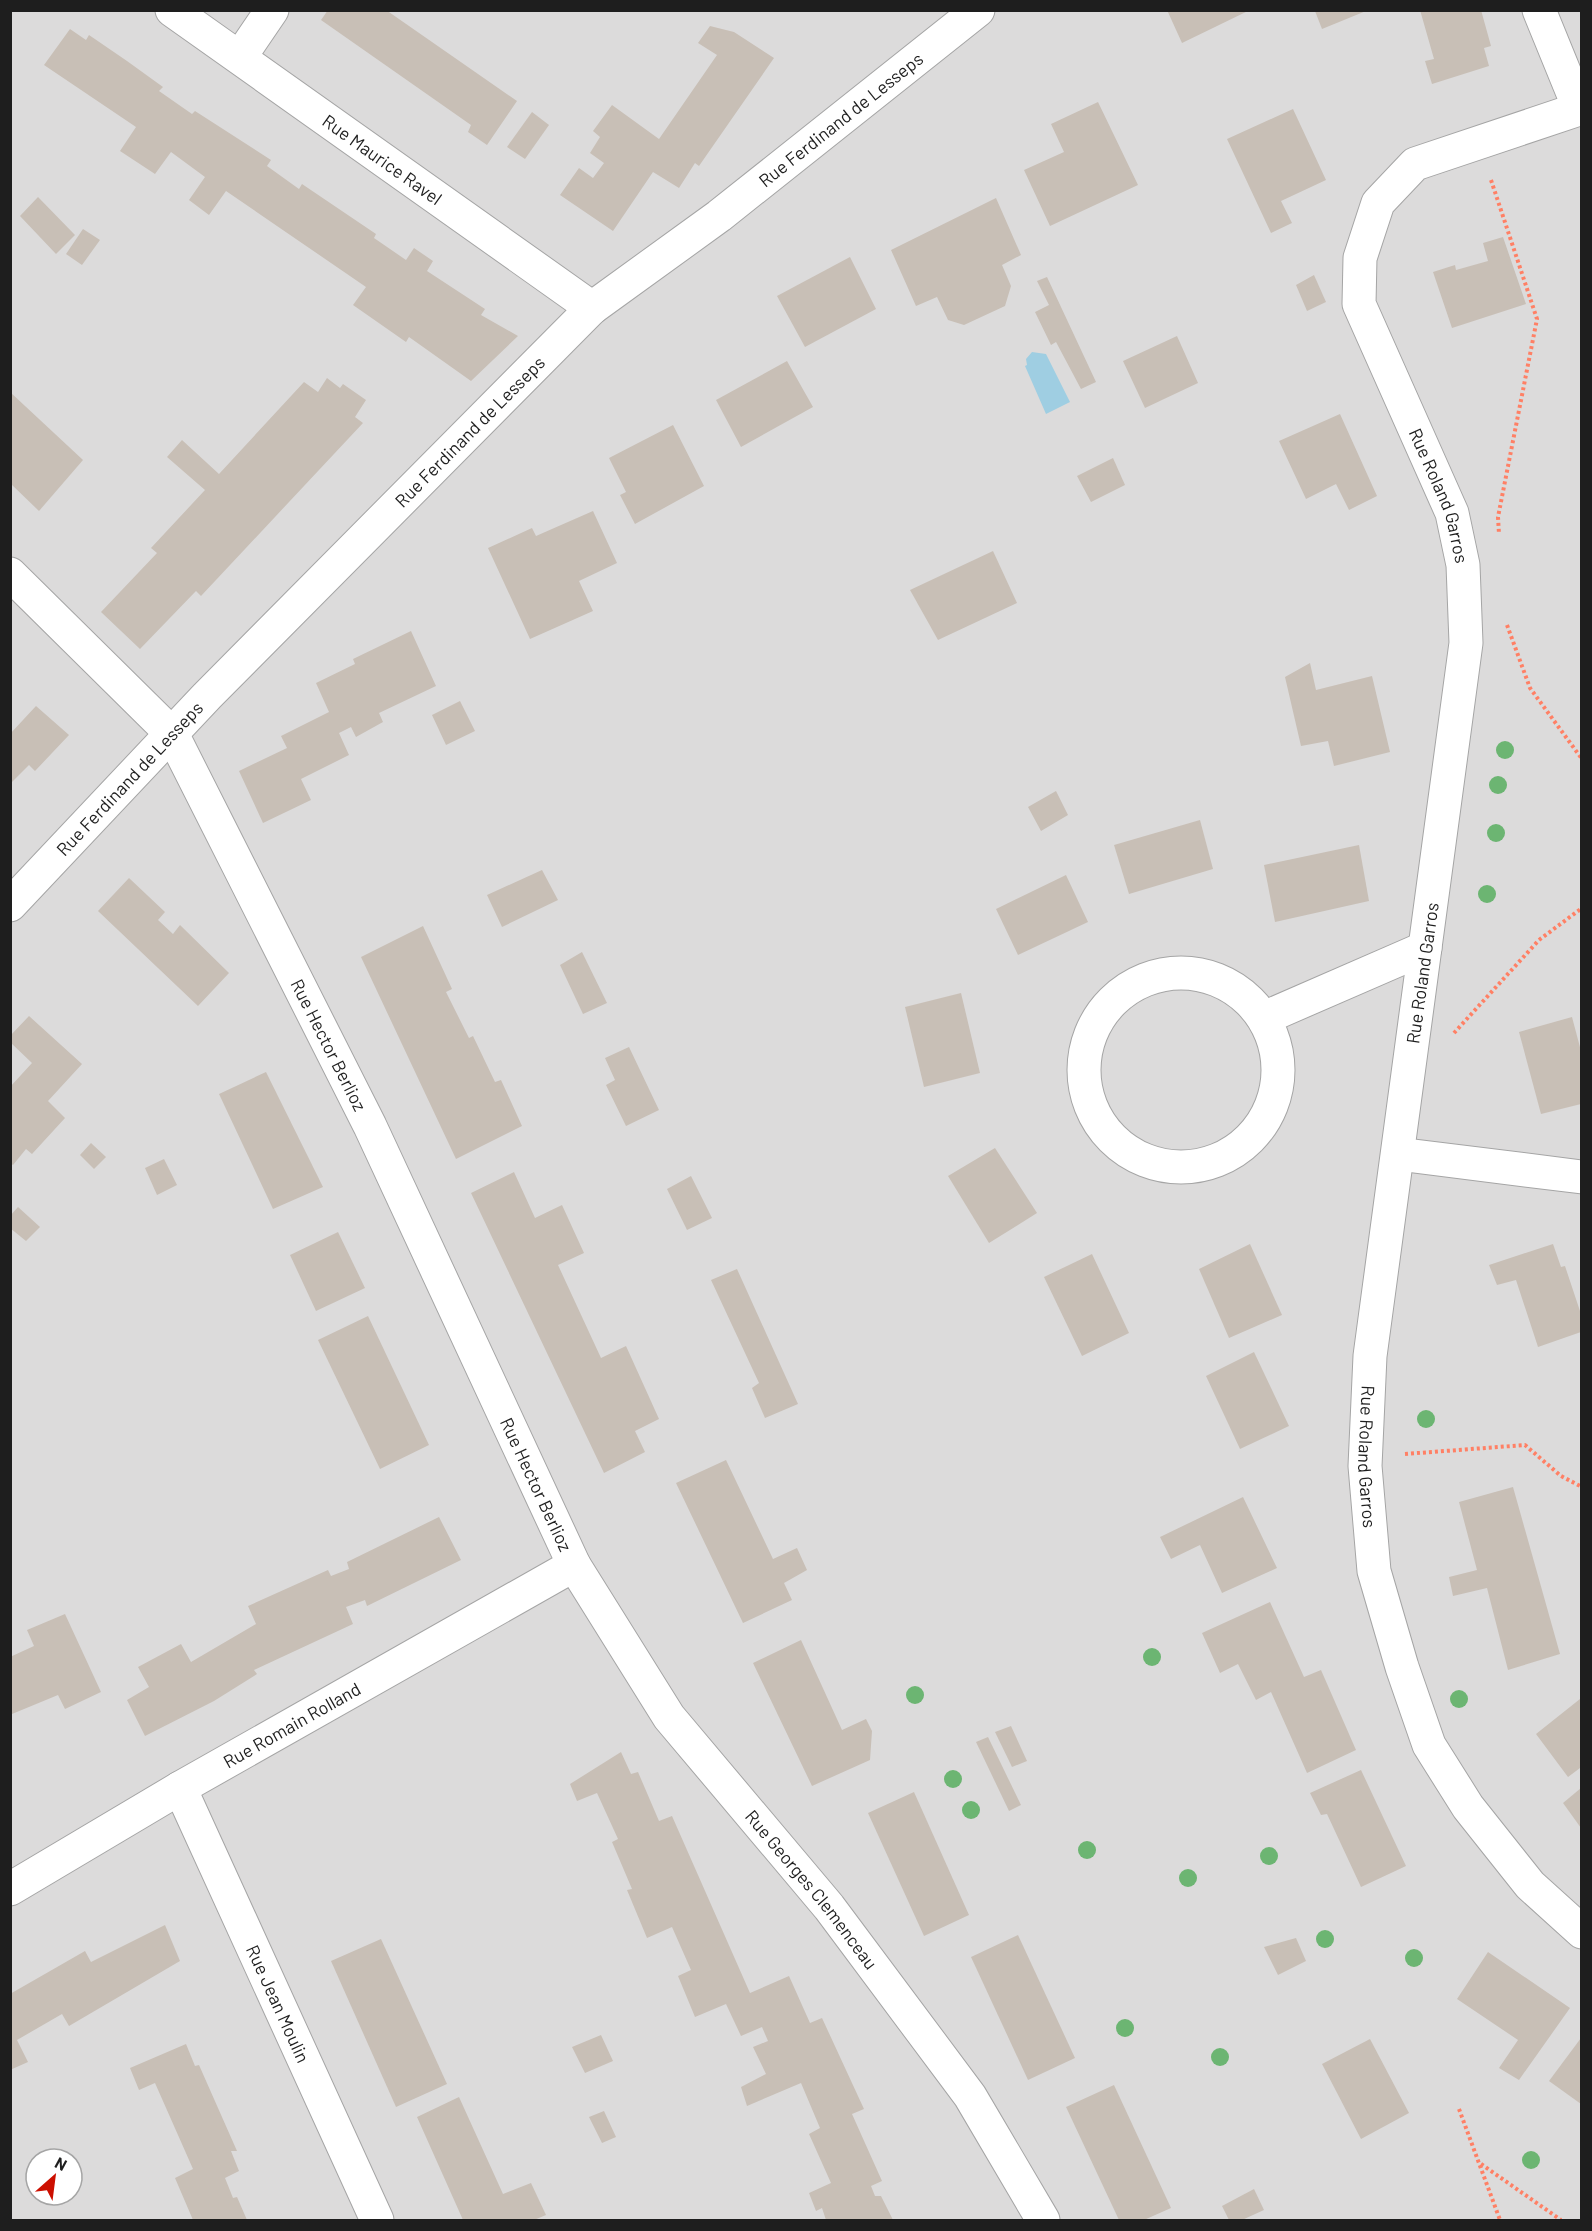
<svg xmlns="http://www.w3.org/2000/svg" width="1592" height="2231" viewBox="0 0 1592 2231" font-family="Barlow,sans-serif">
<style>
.residential{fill:#dcdbdb;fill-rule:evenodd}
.water{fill:#9fcee2}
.building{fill:#c8bfb6}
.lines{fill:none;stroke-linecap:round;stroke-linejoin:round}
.street-casing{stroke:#a5a5a5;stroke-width:35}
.path{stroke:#ff8065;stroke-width:4;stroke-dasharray:3 3;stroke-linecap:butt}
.street{stroke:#fff;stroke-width:33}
.tree{fill:#6cb572}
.labels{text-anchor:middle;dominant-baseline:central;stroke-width:6;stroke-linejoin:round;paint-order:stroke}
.street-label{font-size:18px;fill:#1e1e1e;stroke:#fff}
</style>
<rect width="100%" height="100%" fill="#f0ede3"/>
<!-- residential -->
<path class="residential" d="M11 11H1581V2220H11ZM36 2159H72V2195H36Z"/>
<!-- water -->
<path class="water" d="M1032 352 1046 354 1070 402 1046 414 1025 366 1027 365 1026 359Z"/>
<!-- building -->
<g class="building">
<path d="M328 10H386L517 101 487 145 468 132 471 125 321 20Z"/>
<path d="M1167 10H1250L1182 43Z"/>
<path d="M1420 10H1481L1491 46 1484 48 1489 66 1432 84 1425 61 1434 59Z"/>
<path d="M1315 11H1366L1322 29Z"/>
<path d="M710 26 734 32 774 58 699 166 695 163 679 188 653 172 613 231 560 195 579 168 593 178 604 163 590 153 600 137 593 131 612 105 659 139 717 55 698 43Z"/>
<path d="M70 29 86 40 89 35 127 61 163 87 159 91 192 114 195 111 271 160 267 166 299 189 302 184 376 234 374 238 406 260 414 248 433 261 427 271 485 309 481 315 518 336 471 381 409 337 406 342 353 305 366 287 226 191 209 215 189 200 205 177 171 152 155 174 120 151 136 127 44 65Z"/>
<path d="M1098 102 1138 185 1050 226 1024 170 1064 152 1051 124Z"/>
<path d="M1293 109 1326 180 1281 201 1292 223 1271 233 1227 139Z"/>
<path d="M532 112 549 125 525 159 507 147Z"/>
<path d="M38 197 75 235 56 254 20 216Z"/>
<path d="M996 198 1021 255 1002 265 1011 286 1005 306 964 325 948 320 937 297 916 306 891 250Z"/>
<path d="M83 229 100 240 82 265 66 254Z"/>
<path d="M1503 237 1526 304 1452 328 1433 272 1455 265 1456 270 1488 261 1483 243Z"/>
<path d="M850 257 876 309 805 347 777 296Z"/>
<path d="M1314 275 1326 302 1307 311 1296 285Z"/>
<path d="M1047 277 1096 382 1081 389 1056 342 1051 345 1035 312 1049 305 1037 281Z"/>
<path d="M1177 336 1198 383 1145 408 1123 361Z"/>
<path d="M787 361 813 407 741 447 716 400Z"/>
<path d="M327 378 340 388 343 384 366 400 355 417 363 423 201 596 196 591 140 649 101 612 157 553 151 548 205 490 167 457 182 440 219 474 304 382 318 392Z"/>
<path d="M10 392 83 460 39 511 10 483Z"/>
<path d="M1340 414 1377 496 1349 510 1336 484 1306 499 1279 441Z"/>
<path d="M673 425 704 486 635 524 620 495 626 492 609 458Z"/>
<path d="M1113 458 1125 485 1091 502 1077 476Z"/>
<path d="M593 511 617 563 579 581 593 611 530 639 488 548 532 528 536 536Z"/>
<path d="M993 551 1017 603 938 640 910 590Z"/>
<path d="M411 631 436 686 379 713 383 722 356 737 351 727 339 733 349 755 301 779 311 800 263 823 239 771 287 748 281 736 329 712 316 683 355 664 353 659Z"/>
<path d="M1310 663 1316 690 1372 676 1390 752 1334 766 1328 741 1301 746 1285 677Z"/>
<path d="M460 701 475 731 446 745 432 715Z"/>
<path d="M36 706 69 735 35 771 29 765 10 784V734Z"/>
<path d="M1056 791 1068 815 1041 831 1028 807Z"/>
<path d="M1200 820 1213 869 1129 894 1114 845Z"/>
<path d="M1359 845 1369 901 1275 922 1264 865Z"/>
<path d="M542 870 558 900 502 927 487 895Z"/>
<path d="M1066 875 1088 922 1018 955 996 909Z"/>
<path d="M129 878 165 912 158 920 173 934 180 925 229 973 198 1006 98 911Z"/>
<path d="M423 926 452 989 446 992 469 1038 473 1036 495 1082 501 1080 522 1126 456 1159 361 957Z"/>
<path d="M582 952 607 1003 583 1014 560 965Z"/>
<path d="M961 993 980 1073 924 1087 905 1007Z"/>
<path d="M29 1016 82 1064 48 1101 65 1118 32 1154 26 1149 13 1165 10 1163V1087L32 1063 10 1042V1036Z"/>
<path d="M1572 1017 1581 1051V1104L1541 1114 1519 1032Z"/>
<path d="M629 1047 659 1110 626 1126 606 1085 615 1080 605 1058Z"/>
<path d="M266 1072 323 1187 273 1209 219 1094Z"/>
<path d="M91 1143 106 1157 94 1169 80 1155Z"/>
<path d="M995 1148 1037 1213 989 1243 948 1176Z"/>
<path d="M164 1159 177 1185 157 1195 145 1168Z"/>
<path d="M514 1172 535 1218 562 1205 584 1253 558 1265 601 1358 626 1346 659 1419 635 1431 645 1452 604 1473 471 1193Z"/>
<path d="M691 1176 712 1218 687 1230 667 1189Z"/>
<path d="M18 1207 40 1227 26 1241 10 1228V1216Z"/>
<path d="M338 1232 365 1288 316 1311 290 1255Z"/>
<path d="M1250 1244 1282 1315 1229 1338 1199 1269Z"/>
<path d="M1553 1244 1561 1267 1565 1266 1581 1314V1332L1538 1347 1516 1280 1497 1285 1489 1265Z"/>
<path d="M1092 1254 1129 1333 1082 1356 1044 1277Z"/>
<path d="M737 1269 798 1404 765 1418 752 1388 759 1383 711 1280Z"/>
<path d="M368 1316 429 1445 380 1469 318 1340Z"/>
<path d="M1254 1352 1289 1426 1240 1449 1206 1376Z"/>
<path d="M726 1460 773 1559 797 1548 807 1570 784 1583 792 1600 743 1623 676 1483Z"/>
<path d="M1513 1487 1560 1654 1508 1670 1487 1588 1453 1596 1449 1577 1477 1570 1459 1502Z"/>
<path d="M1243 1497 1277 1568 1222 1593 1200 1545 1171 1559 1160 1537Z"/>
<path d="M439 1517 461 1560 367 1606 365 1600 346 1607 353 1624 254 1670 257 1674 214 1701 145 1736 127 1700 149 1687 138 1667 181 1644 191 1662 256 1624 248 1606 328 1570 331 1576 349 1569 347 1562Z"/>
<path d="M1270 1602 1304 1677 1321 1670 1356 1750 1307 1773 1271 1692 1256 1700 1238 1664 1220 1673 1202 1633Z"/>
<path d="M65 1614 101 1692 65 1709 58 1695 12 1714 10 1657 34 1646 27 1630Z"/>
<path d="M801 1640 842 1730 866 1719 872 1731 870 1760 812 1786 753 1663Z"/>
<path d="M1580 1699 1581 1770 1580 1768 1568 1777 1536 1734Z"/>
<path d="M1011 1726 1027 1761 1012 1767 995 1732Z"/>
<path d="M988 1737 1021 1805 1009 1811 976 1742Z"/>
<path d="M621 1752 631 1774 638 1772 659 1821 672 1816 750 1993 789 1976 810 2023 822 2018 864 2109 852 2114 882 2181 871 2186 875 2196H881L893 2220H826L822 2208 816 2211 809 2193 831 2183 809 2134 820 2128 801 2083 747 2106 741 2087 766 2074 753 2047 768 2041 762 2027 741 2036 726 2004 695 2017 678 1976 691 1970 672 1927 647 1938 627 1890 632 1889 612 1842 618 1839 597 1793 577 1801 570 1784Z"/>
<path d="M1361 1770 1406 1866 1361 1887 1327 1814 1321 1815 1310 1793Z"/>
<path d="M1581 1788V1828L1563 1803Z"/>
<path d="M914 1792 969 1915 924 1936 868 1813Z"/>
<path d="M165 1925 180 1961 69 2026 62 2014 17 2040 28 2062 10 2070V1994L85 1951 91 1962Z"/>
<path d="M1018 1935 1075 2058 1028 2080 971 1957Z"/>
<path d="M1296 1938 1306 1961 1278 1975 1264 1947Z"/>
<path d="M381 1939 447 2084 396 2107 331 1961Z"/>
<path d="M1488 1952 1570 2008 1519 2080 1499 2068 1518 2040 1457 1999Z"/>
<path d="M601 2035 613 2061 585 2073 572 2047Z"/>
<path d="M1581 2038V2104L1549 2081Z"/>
<path d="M1370 2039 1409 2113 1361 2139 1322 2064Z"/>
<path d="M186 2044 195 2066 199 2065 237 2151H231L239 2171 225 2178 233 2198 237 2197 247 2220H193L175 2178 193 2169 155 2083 139 2090 130 2068Z"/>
<path d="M1114 2085 1171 2208 1144 2220H1119L1066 2107Z"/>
<path d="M459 2097 503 2194 531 2183 546 2215 534 2220H463L417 2117Z"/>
<path d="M604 2111 616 2137 602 2143 589 2117Z"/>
<path d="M1254 2189 1264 2210 1242 2220H1229L1222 2206Z"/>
</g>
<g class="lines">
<!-- street casing -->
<g class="street-casing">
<g id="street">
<path id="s1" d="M172 10 592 308"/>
<path d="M1539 10 1579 108"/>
<path d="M240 57 272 10"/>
<path id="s2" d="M1582 108 1415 164 1378 203 1360 258 1359 304 1452 513 1463 565 1466 643 1370 1356 1365 1466 1374 1571 1402 1667 1429 1745 1468 1807 1530 1885 1582 1932"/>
<path id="s3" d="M10 574 172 734 370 1126 574 1565 669 1717 829 1907 970 2096 1043 2220"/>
<path id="s4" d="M10 905 207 696 592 308 719 216 978 10"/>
<circle cx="1181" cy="1070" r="97"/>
<path d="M1264 1018 1425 948"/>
<path d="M1398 1154 1582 1177"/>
<path id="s5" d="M180 1788 377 2220"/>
<path id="s6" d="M10 1889 180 1788 574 1565"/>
</g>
</g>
<!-- path -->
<g class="path">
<path d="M1491 180 1537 319 1498 517 1499 534"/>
<path d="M1507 625 1530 688 1582 759"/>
<path d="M1454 1033 1539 940 1582 908"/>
<path d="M1405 1454 1525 1445 1561 1476 1582 1487"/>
<path d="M1459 2109 1500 2220"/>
<path d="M1481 2164 1561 2220"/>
</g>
<!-- street -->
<use href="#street" class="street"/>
</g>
<!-- trees -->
<g class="tree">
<circle cx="1505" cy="750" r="9"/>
<circle cx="1498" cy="785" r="9"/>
<circle cx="1496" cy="833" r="9"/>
<circle cx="1487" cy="894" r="9"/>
<circle cx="1426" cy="1419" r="9"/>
<circle cx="1152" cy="1657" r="9"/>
<circle cx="915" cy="1695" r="9"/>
<circle cx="1459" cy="1699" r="9"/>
<circle cx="953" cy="1779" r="9"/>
<circle cx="971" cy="1810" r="9"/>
<circle cx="1087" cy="1850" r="9"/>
<circle cx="1269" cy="1856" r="9"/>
<circle cx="1188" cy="1878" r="9"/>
<circle cx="1325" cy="1939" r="9"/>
<circle cx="1414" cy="1958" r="9"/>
<circle cx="1125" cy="2028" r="9"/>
<circle cx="1220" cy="2057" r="9"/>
<circle cx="1531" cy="2160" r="9"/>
</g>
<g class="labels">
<!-- street labels -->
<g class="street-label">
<text stroke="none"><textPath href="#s4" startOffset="1146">Rue Ferdinand de Lesseps</textPath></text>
<text stroke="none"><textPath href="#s1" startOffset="258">Rue Maurice Ravel</textPath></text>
<text stroke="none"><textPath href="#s4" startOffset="660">Rue Ferdinand de Lesseps</textPath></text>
<text stroke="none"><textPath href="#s2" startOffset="542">Rue Roland Garros</textPath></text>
<text stroke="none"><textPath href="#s4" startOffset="174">Rue Ferdinand de Lesseps</textPath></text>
<text transform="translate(1422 973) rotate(-82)">Rue Roland Garros</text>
<text stroke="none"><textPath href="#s3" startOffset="576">Rue Hector Berlioz</textPath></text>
<text stroke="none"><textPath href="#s2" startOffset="1514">Rue Roland Garros</textPath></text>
<text stroke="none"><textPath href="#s3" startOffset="1062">Rue Hector Berlioz</textPath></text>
<text stroke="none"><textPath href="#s6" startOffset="326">Rue Romain Rolland</textPath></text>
<text stroke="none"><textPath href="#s3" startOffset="1554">Rue Georges Clemenceau</textPath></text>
<text stroke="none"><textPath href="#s5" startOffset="237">Rue Jean Moulin</textPath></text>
</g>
</g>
<!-- border -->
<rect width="1592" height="2231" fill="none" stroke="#1e1e1e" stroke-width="24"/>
<!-- north arrow -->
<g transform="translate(54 2177) rotate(28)"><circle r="28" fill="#ffffff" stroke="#a5a5a5" stroke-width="1.5"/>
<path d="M0-4.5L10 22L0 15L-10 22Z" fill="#cc0f00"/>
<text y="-9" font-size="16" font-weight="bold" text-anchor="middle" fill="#1e1e1e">N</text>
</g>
</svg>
